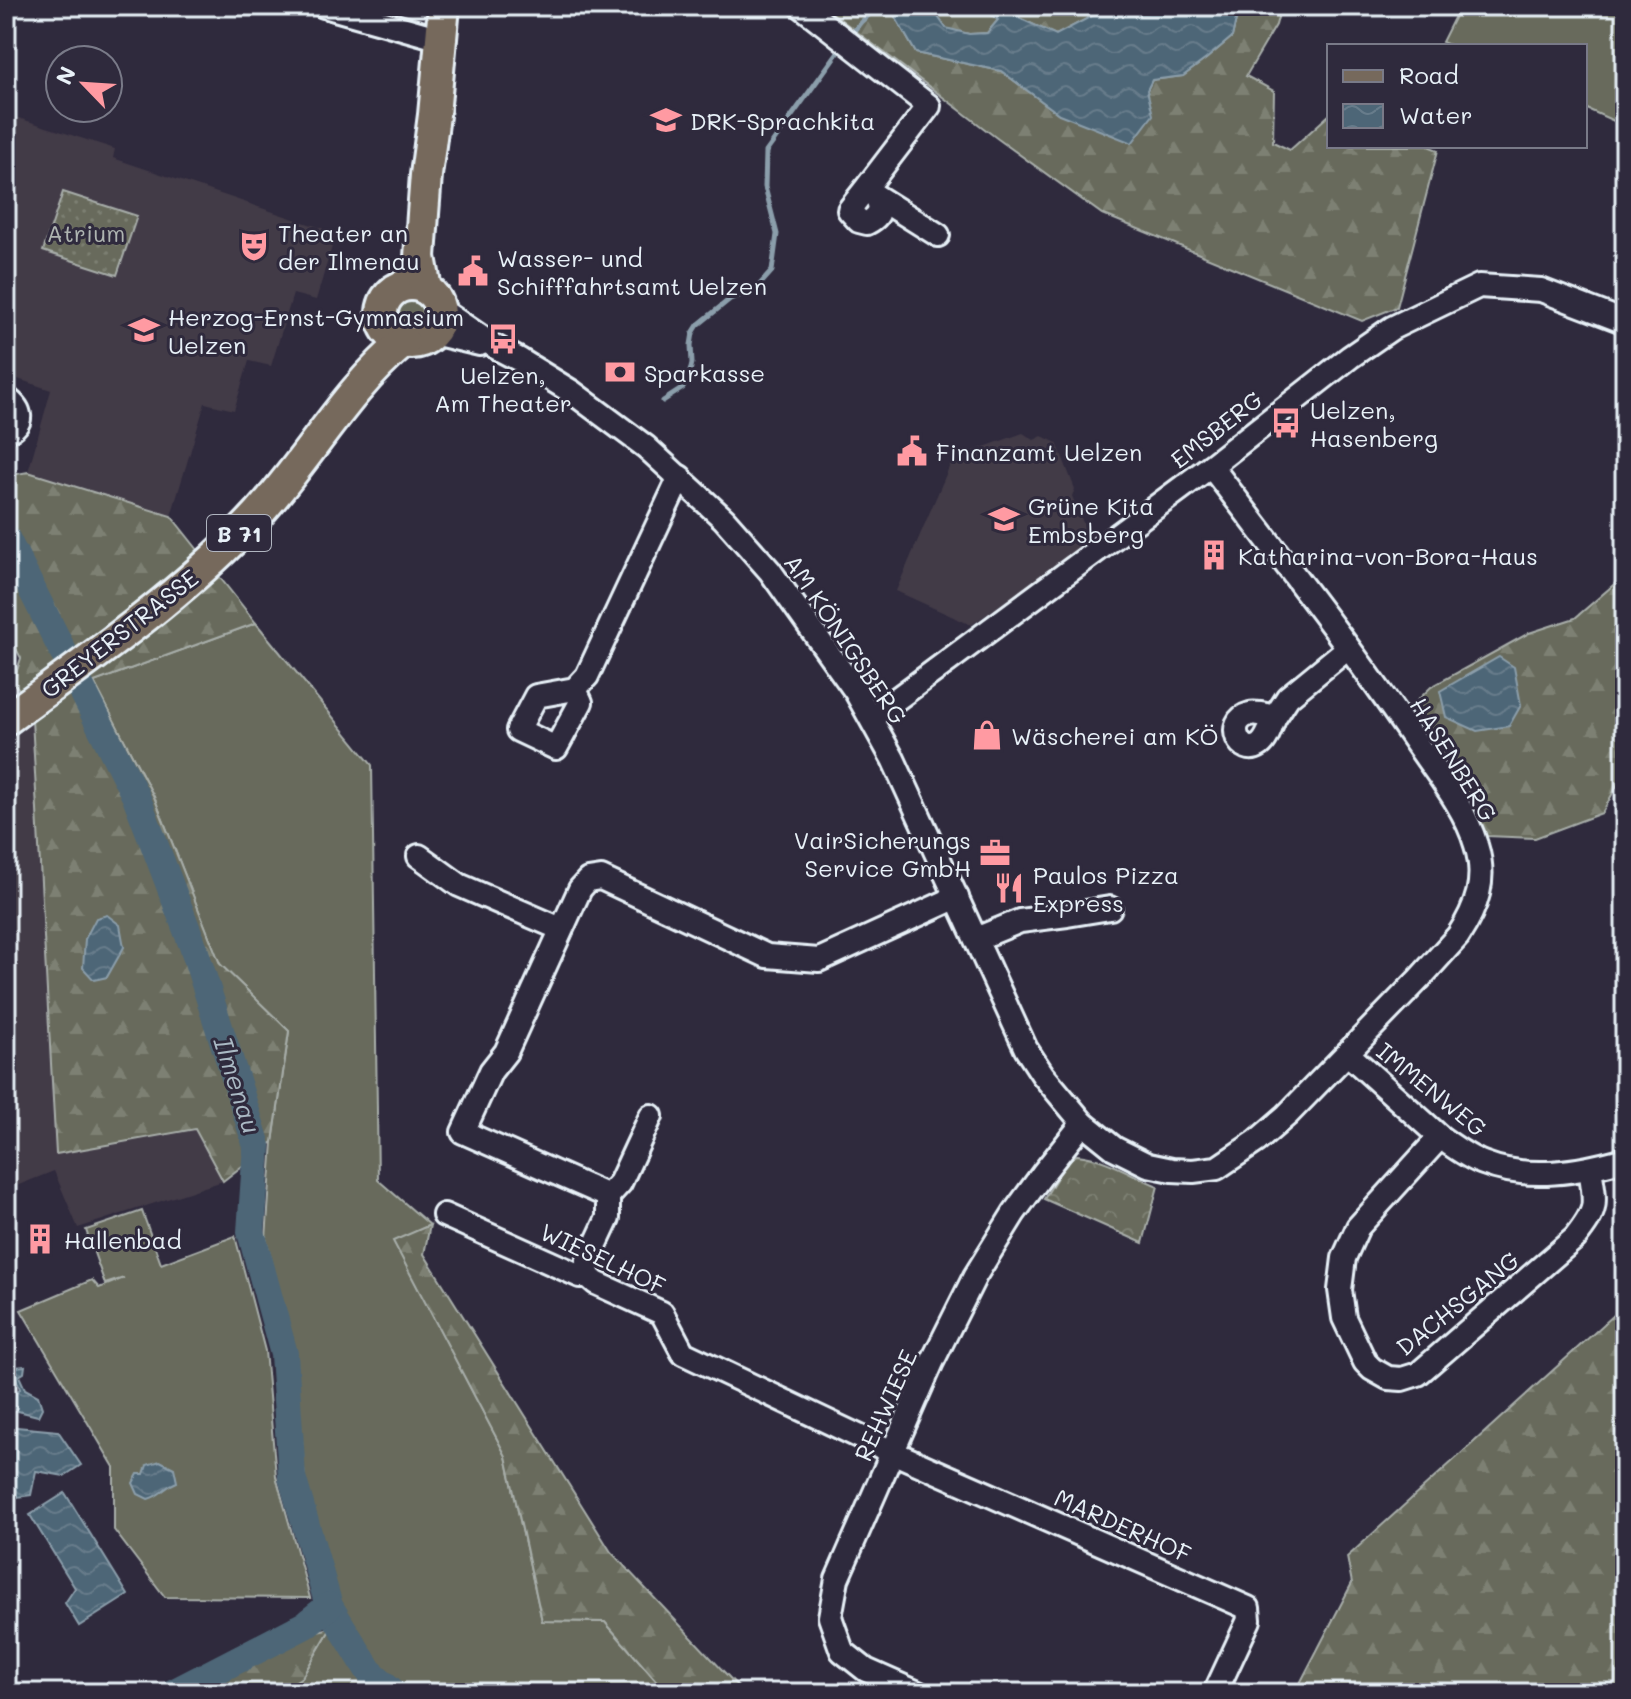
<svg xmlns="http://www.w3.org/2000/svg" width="1631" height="1699" viewBox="0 0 1631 1699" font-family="Mali,sans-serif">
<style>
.built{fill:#423a47}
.grass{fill:#676a5b;stroke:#a8aeaa;stroke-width:2}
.forest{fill:url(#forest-firs);stroke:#a8aeaa;stroke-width:2}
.park{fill:url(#park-crowns);stroke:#a8aeaa;stroke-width:2}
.garden{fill:url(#garden-dots);stroke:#a8aeaa;stroke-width:2}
.water{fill:url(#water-waves);stroke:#8b9eab;stroke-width:2}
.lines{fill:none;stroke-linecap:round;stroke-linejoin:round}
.stream{stroke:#8b9eab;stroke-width:5}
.river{stroke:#4d6677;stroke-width:28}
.minor-casing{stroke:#e8f1f8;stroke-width:28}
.major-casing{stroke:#e8f1f8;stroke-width:36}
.minor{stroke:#2f2a3d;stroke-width:22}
.major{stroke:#76695c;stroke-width:30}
.labels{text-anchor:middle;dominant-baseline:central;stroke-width:6;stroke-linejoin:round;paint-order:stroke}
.shield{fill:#2f2a3d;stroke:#b0b5c0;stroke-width:2}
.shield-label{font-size:22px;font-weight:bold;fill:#e8f1f8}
.poi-label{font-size:24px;fill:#e8f1f8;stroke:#2f2a3d;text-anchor:start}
.park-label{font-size:24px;fill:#aeb4b1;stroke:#2f2a3d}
.street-label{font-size:24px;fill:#e8f1f8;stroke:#2f2a3d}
.water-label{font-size:26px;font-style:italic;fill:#aab9c4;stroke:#2f2a3d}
</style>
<defs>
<pattern id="forest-firs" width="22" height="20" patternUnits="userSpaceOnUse" patternTransform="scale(2)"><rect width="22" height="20" fill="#676a5b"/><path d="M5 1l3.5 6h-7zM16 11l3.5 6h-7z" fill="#7d8073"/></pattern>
<pattern id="park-crowns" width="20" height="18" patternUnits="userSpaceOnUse" patternTransform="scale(2)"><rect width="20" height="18" fill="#676a5b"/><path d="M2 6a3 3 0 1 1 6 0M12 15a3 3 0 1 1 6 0" fill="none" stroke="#7d8073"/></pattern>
<pattern id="garden-dots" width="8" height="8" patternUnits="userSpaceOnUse" patternTransform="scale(2)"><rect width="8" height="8" fill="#676a5b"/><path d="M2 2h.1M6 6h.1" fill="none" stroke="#7d8073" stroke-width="1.8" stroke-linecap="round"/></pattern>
<pattern id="water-waves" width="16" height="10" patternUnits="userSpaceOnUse" patternTransform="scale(2)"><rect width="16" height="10" fill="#4d6677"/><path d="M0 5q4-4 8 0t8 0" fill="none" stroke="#677c8b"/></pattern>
</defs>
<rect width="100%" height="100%" fill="#2f2a3d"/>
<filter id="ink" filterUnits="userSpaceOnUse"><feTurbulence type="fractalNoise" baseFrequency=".0125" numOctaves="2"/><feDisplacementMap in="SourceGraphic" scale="16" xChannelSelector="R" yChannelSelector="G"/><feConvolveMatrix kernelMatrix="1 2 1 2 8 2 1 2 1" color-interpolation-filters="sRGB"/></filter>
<g filter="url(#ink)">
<!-- built -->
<g class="built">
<path d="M6 114 115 149 113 158 336 233 316 300 293 294 271 366 249 361 234 410 205 403 171 516 28 472 51 390 6 375Z"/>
<path d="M1023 433 1034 440 1042 436 1057 443 1075 489 1072 496 1091 542 971 625 896 591 953 458Z"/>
<path d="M6 665 17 689 31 701 56 1153 196 1129 223 1181 78 1228 54 1171 6 1190Z"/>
</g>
<!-- grass -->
<g class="grass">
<path d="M1460 6H1625V126L1585 108V46H1452L1442 42Z"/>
<circle cx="411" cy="312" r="16"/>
<path d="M256 623 372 765 378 1180 430 1225 394 1242 506 1456 542 1621 605 1622 667 1693H407L380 1669 339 1604 305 1481 296 1357 266 1238 273 1142 289 1031 220 964 154 797 94 682Z"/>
<path d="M142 1211 161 1264 235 1236 265 1351 276 1476 310 1598 165 1597 114 1530V1467L21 1310 92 1280 99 1288 124 1278 105 1284 86 1230Z"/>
<path d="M331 1628 360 1674 382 1693H277L302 1677Z"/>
</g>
<!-- forest -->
<g class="forest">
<path d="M823 6H889L916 53 1001 71 1059 114 1147 90 1152 80 1183 76 1206 59 1232 37 1239 6H1281L1276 25 1246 76 1274 91 1273 142 1290 150 1329 115V146H1428L1438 150 1397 307 1362 321 1102 214 998 139Z"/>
<path d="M937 6H981L998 20 987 33 969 34 946 29 934 11Z"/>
<path d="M1019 6H1104L1096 14 1056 35 1019 18Z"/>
<path d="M28 472 171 516 256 623 94 682 154 797 220 964 289 1031 273 1142 223 1181 195 1129 56 1154 31 701 13 683 21 658 6 630V476Z"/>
<path d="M1625 575V771L1602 813 1535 838 1487 836 1413 705 1431 687 1529 633 1575 618Z"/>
<path d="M430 1225 424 1254 611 1552 744 1693H667L605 1622 542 1621 506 1456 393 1241Z"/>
<path d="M1625 1305V1693H1295L1352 1583 1347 1557Z"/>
<path d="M331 1628 302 1677 277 1693H197L313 1632Z"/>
</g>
<!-- park -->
<path class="park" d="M1077 1155C1107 1158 1131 1175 1158 1186L1143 1243 1044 1199 1067 1161Z"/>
<!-- garden -->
<path class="garden" d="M63 192 137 216 117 275 43 251Z"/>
<!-- water -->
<g class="water">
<path d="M889 6H937L934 11 946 28 969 34 987 33 998 20 981 6H1019V18L1056 35 1096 14 1104 6H1239L1232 37 1206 59 1183 76 1152 80 1147 90 1153 115 1132 143 1059 114 1001 71 916 53Z"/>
<path d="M1499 657 1514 667 1521 705 1509 726 1477 731 1446 717 1440 691Z"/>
<path d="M107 915 120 925 124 947 107 977 94 980 83 968 85 939 96 918Z"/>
<path d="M14 1364 16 1367 25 1366 24 1373 19 1376 25 1389 38 1396 42 1408 38 1416 6 1408 7 1397 20 1389 11 1365Z"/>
<path d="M6 1426 58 1431 81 1465 64 1476 36 1471 31 1495 17 1497 6 1491Z"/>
<path d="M160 1461 174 1468 177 1482C163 1487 163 1495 148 1499L138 1494 133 1483 138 1474H144L147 1465Z"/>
<path d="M65 1493 128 1595 79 1626 65 1603 75 1588 30 1515Z"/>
</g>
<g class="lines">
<!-- stream -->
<g class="stream">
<path d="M849 37 861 22 879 6"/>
<path d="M663 401 683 388 689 376 692 363 691 345 693 333 698 325 730 299 755 290 772 271 777 234 765 187 766 152 843 45"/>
</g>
<!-- river -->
<g class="river">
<path d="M6 538 137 799 193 946 257 1146 251 1232 284 1354 292 1477 329 1606 369 1671 394 1693"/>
<path d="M173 1693 305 1625 329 1606"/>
</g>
<!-- minor casing -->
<g class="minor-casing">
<g id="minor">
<path d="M324 6 441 39"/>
<path d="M801 6 929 106 867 187C880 199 887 213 867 223L859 221 849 210 867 187"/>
<path d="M876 196 938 235"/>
<path d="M440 309 497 348 520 360 572 392 646 447 724 519 770 571 856 692 893 759 1026 1049 1043 1075 1083 1123 1114 1148 1148 1165 1172 1170 1193 1171 1217 1168 1257 1141 1287 1115 1419 979 1458 936C1477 907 1487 880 1476 845 1465 807 1436 773 1414 740 1350 646 1280 557 1211 466"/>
<path d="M433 333 480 344"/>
<path d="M6 398C22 409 25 424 6 432"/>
<path d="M575 689 581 702 556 748 518 730 536 696 575 689 587 676 680 477"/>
<path d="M1275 717C1271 725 1268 739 1260 745 1240 759 1223 721 1250 714 1257 712 1268 716 1275 717L1288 697 1348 648"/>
<path d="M871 718 1211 466 1350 357 1392 328 1479 286 1541 290 1625 322"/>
<path d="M419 856 459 885 561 929"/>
<path d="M976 939 1020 921 1067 915 1110 908"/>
<path d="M1348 1054 1440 1137C1453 1146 1467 1157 1483 1163 1529 1181 1579 1172 1625 1159"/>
<path d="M1440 1137 1358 1227 1344 1258 1340 1290 1344 1318 1365 1362 1372 1369 1388 1378 1402 1379 1418 1374 1575 1238C1598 1209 1596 1205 1590 1169"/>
<path d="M608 1196 463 1132 491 1071 506 1052 580 889 588 880 601 878 767 956 819 960 957 897"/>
<path d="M444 1215 580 1276H588L596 1283 662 1313 683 1353 892 1452 1248 1608 1249 1620 1215 1693"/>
<path d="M588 1276 587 1263 608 1218V1196L620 1183 651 1116"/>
<path d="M918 1693 866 1670 842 1651 830 1617 837 1579 932 1362 975 1276 1014 1213 1044 1172 1083 1123"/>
</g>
</g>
<!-- major casing -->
<g class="major-casing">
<g id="major">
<circle cx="411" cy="314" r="29"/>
<path d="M426 289 420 257 423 214 426 175 434 115 444 6"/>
<path d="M6 720C94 655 185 594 259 513 309 458 346 390 404 342"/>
</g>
</g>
<!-- minor -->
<use href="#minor" class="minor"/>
<!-- major -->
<use href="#major" class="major"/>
</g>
</g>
<!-- icons -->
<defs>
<g id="school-bare" transform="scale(2.4)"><path d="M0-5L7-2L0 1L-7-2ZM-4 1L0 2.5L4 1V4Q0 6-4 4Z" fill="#ff9aa2" stroke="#2f2a3d" stroke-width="2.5" paint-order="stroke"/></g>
<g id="theatre-bare" transform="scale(2.4)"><path d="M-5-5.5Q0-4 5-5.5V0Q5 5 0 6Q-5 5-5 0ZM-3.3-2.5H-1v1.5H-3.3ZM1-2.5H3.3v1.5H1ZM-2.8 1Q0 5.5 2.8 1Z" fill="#ff9aa2" stroke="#2f2a3d" stroke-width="2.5" paint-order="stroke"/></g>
<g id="civic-bare" transform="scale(2.4)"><path d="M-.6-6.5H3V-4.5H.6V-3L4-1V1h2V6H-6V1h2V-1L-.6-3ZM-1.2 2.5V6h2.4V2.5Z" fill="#ff9aa2" stroke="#2f2a3d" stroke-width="2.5" paint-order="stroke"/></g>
<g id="bus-bare" transform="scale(2.4)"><path d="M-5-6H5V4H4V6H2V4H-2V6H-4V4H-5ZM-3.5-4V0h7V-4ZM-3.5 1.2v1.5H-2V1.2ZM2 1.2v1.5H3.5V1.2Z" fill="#ff9aa2" stroke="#2f2a3d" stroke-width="2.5" paint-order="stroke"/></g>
<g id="bank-bare" transform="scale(2.4)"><path d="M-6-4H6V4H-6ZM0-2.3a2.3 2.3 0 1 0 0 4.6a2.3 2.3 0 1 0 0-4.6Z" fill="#ff9aa2" stroke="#2f2a3d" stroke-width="2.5" paint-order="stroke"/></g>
<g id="building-bare" transform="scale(2.4)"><path d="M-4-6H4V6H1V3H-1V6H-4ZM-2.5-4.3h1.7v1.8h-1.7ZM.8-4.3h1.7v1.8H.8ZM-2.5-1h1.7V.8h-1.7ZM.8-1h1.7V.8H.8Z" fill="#ff9aa2" stroke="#2f2a3d" stroke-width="2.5" paint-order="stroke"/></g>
<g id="shop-bare" transform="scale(2.4)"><path d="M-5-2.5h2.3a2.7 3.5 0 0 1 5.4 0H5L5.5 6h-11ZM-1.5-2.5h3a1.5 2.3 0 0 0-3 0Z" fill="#ff9aa2" stroke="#2f2a3d" stroke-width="2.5" paint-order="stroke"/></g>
<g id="office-bare" transform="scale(2.4)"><path d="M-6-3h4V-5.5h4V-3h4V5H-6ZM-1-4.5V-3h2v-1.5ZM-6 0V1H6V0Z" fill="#ff9aa2" stroke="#2f2a3d" stroke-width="2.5" paint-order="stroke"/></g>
<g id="restaurant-bare" transform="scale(2.4)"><path d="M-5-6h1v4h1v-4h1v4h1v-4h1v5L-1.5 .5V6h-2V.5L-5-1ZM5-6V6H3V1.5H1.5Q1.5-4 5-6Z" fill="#ff9aa2" stroke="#2f2a3d" stroke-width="2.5" paint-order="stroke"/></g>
</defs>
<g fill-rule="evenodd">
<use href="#school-bare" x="666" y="120"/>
<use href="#theatre-bare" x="254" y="246"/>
<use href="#civic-bare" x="473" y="271"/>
<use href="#school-bare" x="144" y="330"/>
<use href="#bus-bare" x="503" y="339"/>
<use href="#bank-bare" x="620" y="372"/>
<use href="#bus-bare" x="1286" y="423"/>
<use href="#civic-bare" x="912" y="451"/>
<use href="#school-bare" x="1004" y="519"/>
<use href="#building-bare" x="1214" y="555"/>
<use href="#shop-bare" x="987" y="735"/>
<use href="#office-bare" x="995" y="853"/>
<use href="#restaurant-bare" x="1009" y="888"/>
<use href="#building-bare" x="40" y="1239"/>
</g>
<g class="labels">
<!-- shield labels -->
<rect class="shield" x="207" y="515" width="64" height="36" rx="6"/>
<g class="shield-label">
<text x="239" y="533">B 71</text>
</g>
<!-- poi labels -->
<g class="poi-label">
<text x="690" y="120">DRK-Sprachkita</text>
<text x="278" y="232">Theater an<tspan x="278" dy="28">der Ilmenau</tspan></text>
<text x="497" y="257">Wasser- und<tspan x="497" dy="28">Schifffahrtsamt Uelzen</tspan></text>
<text x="168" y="316">Herzog-Ernst-Gymnasium<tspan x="168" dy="28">Uelzen</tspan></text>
<text x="644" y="372">Sparkasse</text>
<text x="503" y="374" text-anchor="middle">Uelzen,<tspan x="503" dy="28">Am Theater</tspan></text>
<text x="1310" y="409">Uelzen,<tspan x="1310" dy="28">Hasenberg</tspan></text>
<text x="936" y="451">Finanzamt Uelzen</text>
<text x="1028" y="505">Grüne Kita<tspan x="1028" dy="28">Embsberg</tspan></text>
<text x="1238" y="555">Katharina-von-Bora-Haus</text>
<text x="1011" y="735">Wäscherei am KÖ</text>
<text x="971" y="839" text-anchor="end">VairSicherungs<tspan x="971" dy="28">Service GmbH</tspan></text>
<text x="1033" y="874">Paulos Pizza<tspan x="1033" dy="28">Express</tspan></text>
<text x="64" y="1239">Hallenbad</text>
</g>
<!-- park labels -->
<g class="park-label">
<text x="86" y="232">Atrium</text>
</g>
<!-- street labels -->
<g class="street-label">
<text transform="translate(1216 429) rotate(-38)">EMSBERG</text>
<text transform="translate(119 633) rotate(-38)">GREYERSTRASSE</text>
<text transform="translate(846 639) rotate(56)">AM KÖNIGSBERG</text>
<text transform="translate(1454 759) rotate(58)">HASENBERG</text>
<text transform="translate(1432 1089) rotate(39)">IMMENWEG</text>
<text transform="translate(603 1258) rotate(25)">WIESELHOF</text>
<text transform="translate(1457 1303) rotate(-39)">DACHSGANG</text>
<text transform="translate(885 1405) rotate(-66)">REHWIESE</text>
<text transform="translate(1123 1525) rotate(24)">MARDERHOF</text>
</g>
<!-- water labels -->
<g class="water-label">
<text transform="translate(238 1085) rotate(72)">Ilmenau</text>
</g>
</g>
<!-- margin -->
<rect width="1631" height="1699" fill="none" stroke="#2f2a3d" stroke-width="32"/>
<rect x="16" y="16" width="1599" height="1667" fill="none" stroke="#e8f1f8" stroke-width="3" filter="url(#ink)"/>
<!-- legend -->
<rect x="1327" y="44" width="260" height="104" fill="#2f2a3d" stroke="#797a88" stroke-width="2"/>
<rect x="1343" y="70" width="40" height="12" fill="#76695c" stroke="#797a88" stroke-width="2"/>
<text x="1399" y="84" font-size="24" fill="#e8f1f8">Road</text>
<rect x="1343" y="104" width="40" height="24" fill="url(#water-waves)" stroke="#797a88" stroke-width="2"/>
<text x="1399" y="124" font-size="24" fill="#e8f1f8">Water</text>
<!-- north arrow -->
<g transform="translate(84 84) rotate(295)"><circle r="38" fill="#2f2a3d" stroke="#797a88" stroke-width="2"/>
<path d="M0-6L14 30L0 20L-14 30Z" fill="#ff9aa2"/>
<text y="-12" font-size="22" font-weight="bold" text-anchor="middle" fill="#e8f1f8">N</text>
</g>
</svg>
